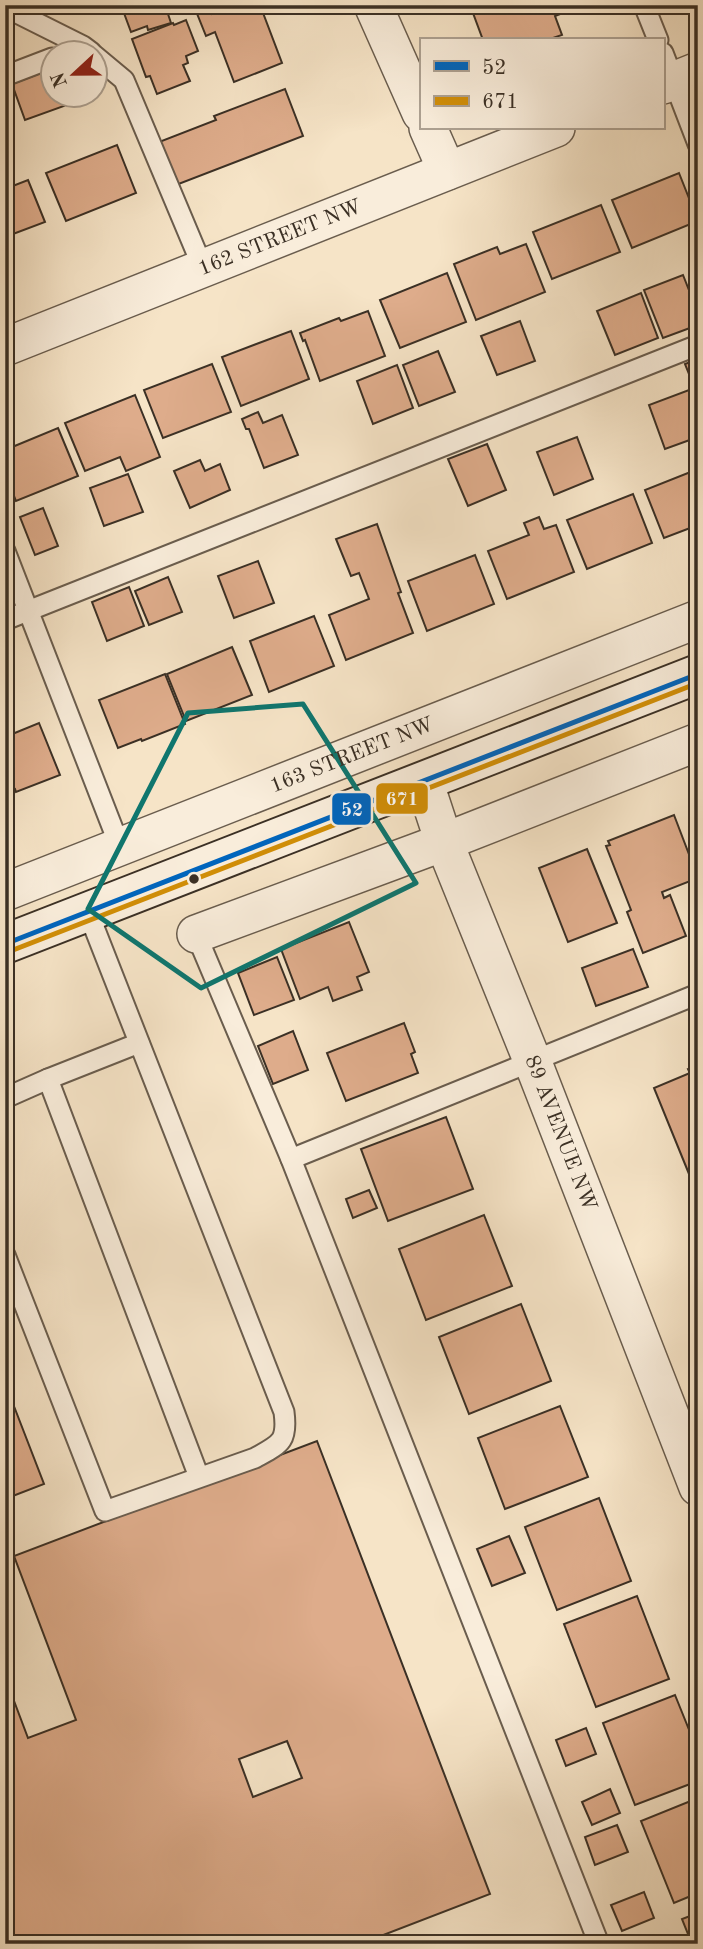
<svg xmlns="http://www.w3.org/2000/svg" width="703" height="1949" viewBox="0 0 703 1949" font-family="'Old Standard TT',serif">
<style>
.building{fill:#deac8b;stroke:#3b3025;stroke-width:2;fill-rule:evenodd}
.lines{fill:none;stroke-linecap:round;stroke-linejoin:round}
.lane-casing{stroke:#6a5d4e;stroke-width:23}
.street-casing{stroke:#6a5d4e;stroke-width:40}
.secondary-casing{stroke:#3b3025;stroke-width:42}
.lane{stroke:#f9eddb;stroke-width:19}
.street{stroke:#f9eddb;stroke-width:37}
.secondary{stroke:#f9eddb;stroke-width:38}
.bus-1-casing{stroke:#f9eddb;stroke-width:10}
.bus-2-casing{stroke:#f9eddb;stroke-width:10}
.bus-1{stroke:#0065bd;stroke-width:5}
.bus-2{stroke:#d18e07;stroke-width:5}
.marked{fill:none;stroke:#0f766e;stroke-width:5;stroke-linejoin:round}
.bus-dot{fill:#3b3025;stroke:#f9eddb;stroke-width:2.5}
.labels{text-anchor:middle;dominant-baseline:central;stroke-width:6;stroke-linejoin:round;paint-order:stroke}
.street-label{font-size:21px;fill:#3b3025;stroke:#f9eddb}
.line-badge{stroke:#f9eddb;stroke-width:2.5}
.badge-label{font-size:19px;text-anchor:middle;font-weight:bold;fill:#fff}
</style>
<rect width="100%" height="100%" fill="#f6e4c7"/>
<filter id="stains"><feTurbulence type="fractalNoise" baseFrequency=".00286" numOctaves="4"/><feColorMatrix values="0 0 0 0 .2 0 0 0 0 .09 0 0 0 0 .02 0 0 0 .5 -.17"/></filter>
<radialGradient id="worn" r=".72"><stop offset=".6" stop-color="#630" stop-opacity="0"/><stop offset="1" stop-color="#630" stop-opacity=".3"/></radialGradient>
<!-- building -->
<g class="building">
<path d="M121 5H165L171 23 148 30 147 26 131 32Z"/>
<path d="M234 5H260L282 63 234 82 215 32 206 36 196 11 210 6 212 14Z"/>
<path d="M492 5H583L555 16 562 35 547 40H483L473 13Z"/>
<path d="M186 20 198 51 186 56 188 63 183 65 190 81 157 94 150 76 146 77 132 39 173 23 174 25Z"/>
<path d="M51 69 52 74V94H60L64 106 25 120 12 84Z"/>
<path d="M285 89 303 136 176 185 159 142 216 120 214 116Z"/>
<path d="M117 145 136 193 66 221 46 173Z"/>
<path d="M679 173 698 221 632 248 612 200Z"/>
<path d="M28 180 45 222 5 237V189Z"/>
<path d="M601 205 620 252 552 279 533 232Z"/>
<path d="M526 244 545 292 476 320 454 264 497 247 500 254Z"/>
<path d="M447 273 466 322 400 348 380 300Z"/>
<path d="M683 275 698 313V325L663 338 644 290Z"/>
<path d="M641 293 658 338 615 355 597 311Z"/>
<path d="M368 311 385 356 320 381 305 340 303 341 300 333 339 318 341 321Z"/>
<path d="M520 321 535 361 497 375 481 336Z"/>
<path d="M291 331 309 379 241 406 222 357Z"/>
<path d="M438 351 455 392 419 406 403 365Z"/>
<path d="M698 359V401L695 395 697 394 685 364Z"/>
<path d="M212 364 231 412 163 438 144 390Z"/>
<path d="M397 365 413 408 373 424 357 381Z"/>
<path d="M689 390 698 413V437L665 449 649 405Z"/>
<path d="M135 395 160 457 126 471 120 457 85 471 65 423Z"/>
<path d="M258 412 263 423 282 415 298 455 264 468 249 429H246L242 419Z"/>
<path d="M58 428 78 476 16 501 5 473V450Z"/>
<path d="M577 437 593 479 554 495 537 452Z"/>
<path d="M487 444 506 490 468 506 448 459Z"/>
<path d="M200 460 205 471 220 464 230 490 190 508 174 471Z"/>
<path d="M698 469V525L664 538 645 490Z"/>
<path d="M128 474 143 512 104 526 90 488Z"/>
<path d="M633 494 652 543 587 569 567 520Z"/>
<path d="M43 508 58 546 35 555 20 517Z"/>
<path d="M539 517 544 529 556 525 574 572 507 599 488 551 529 535 524 523Z"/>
<path d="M377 524 401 592 398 593 413 633 346 660 329 615 369 599 359 573 351 576 336 539Z"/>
<path d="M475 555 494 604 427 631 408 581Z"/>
<path d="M258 561 274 603 234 618 218 576Z"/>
<path d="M168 577 182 612 149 625 135 591Z"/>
<path d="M129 587 144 626 107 641 92 602Z"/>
<path d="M314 616 334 666 269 692 250 641Z"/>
<path d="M232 647 252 695 186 721 167 674Z"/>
<path d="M165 674 185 724 142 741 141 739 118 748 99 700Z"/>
<path d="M39 723 60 775 16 792 15 789 5 793V737Z"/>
<path d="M674 815 698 878 662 892 664 898 670 895 686 936 643 953 627 912 631 910 606 846 610 845 608 841Z"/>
<path d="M587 849 617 923 568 942 539 868Z"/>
<path d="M349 922 369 972 357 977 362 990 333 1001 328 987 300 999 281 949Z"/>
<path d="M633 949 648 987 596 1006 582 968Z"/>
<path d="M277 957 294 1000 254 1015 238 973Z"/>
<path d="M404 1023 415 1052 411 1054 418 1073 346 1101 327 1053Z"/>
<path d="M293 1031 308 1070 273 1084 258 1046Z"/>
<path d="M698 1066V1196L654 1088 690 1073 688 1069Z"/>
<path d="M446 1117 473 1189 388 1221 361 1149Z"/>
<path d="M369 1190 377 1208 353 1218 346 1199Z"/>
<path d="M484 1215 512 1286 426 1320 399 1249Z"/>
<path d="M521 1304 551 1381 469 1414 439 1337Z"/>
<path d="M5 1383 44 1484 5 1499Z"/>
<path d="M560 1406 588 1477 505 1509 478 1438Z"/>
<path d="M317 1441 490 1894 360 1944H5V1677L28 1738 76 1720 14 1556ZM287 1741 302 1778 253 1797 239 1759Z"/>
<path d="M599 1498 631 1581 557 1610 525 1527Z"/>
<path d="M509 1536 525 1573 492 1586 477 1549Z"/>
<path d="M637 1596 669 1679 596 1707 564 1624Z"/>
<path d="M675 1695 698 1752V1781L635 1805 603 1723Z"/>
<path d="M586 1728 596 1754 566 1766 556 1740Z"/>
<path d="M610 1789 620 1813 592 1825 582 1802Z"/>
<path d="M698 1798V1893L674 1903 641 1821Z"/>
<path d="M617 1825 628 1852 595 1865 585 1837Z"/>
<path d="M644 1892 654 1918 622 1931 611 1905Z"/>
<path d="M698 1913V1944H692L682 1919Z"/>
</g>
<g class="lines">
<!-- lane casing -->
<g class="lane-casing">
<g id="lane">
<path d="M644 5 658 40"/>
<path d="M5 7 83 46 91 52"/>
<path d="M663 53 698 144"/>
<path d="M94 55 124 80 203 268"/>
<path d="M5 76 52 58"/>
<path d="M5 551 120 847"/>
<path d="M5 620 698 345"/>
<path d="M196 934 291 1159 599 1944"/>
<path d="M48 1079 199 1477"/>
<path d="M5 1098 48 1079 139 1043"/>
<path d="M291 1159 698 994"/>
<path d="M5 1255 105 1511 255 1458C280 1444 288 1442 284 1412L88 912"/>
</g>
</g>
<!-- street casing -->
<g class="street-casing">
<g id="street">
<path d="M373 5 421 113"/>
<path d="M663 85 698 71"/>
<path d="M428 128 447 171"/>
<path id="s1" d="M5 347 556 128"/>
<path id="s2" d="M424 781 444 842 532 1060 698 1487"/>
<path id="s3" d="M5 892 698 619"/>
<path d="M196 934 444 842 698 742"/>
</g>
</g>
<!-- secondary casing -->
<g class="secondary-casing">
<path id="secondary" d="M5 944 698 674"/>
</g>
<!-- lane -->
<use href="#lane" class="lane"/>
<!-- street -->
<use href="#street" class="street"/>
<!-- secondary -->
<use href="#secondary" class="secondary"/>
<!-- bus-1 casing -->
<g class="bus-1-casing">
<path id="bus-1" d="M5 944 698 674"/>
</g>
<!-- bus-2 casing -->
<g class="bus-2-casing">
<path id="bus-2" d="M8 952 698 683"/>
</g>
<!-- bus-1 -->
<use href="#bus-1" class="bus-1"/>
<!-- bus-2 -->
<use href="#bus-2" class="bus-2"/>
</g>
<!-- marked area -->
<path class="marked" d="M303 704 416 883 201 988 88 909 188 713Z"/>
<!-- markers -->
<circle class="bus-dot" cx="194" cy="879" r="6"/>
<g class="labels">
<!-- street labels -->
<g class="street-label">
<text stroke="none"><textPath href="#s1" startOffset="296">162 STREET NW</textPath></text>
<text stroke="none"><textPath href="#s3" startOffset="373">163 STREET NW</textPath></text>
<text stroke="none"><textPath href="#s2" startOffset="378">89 AVENUE NW</textPath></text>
</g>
</g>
<g class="line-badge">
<rect x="375" y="782" width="54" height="33" rx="7" fill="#d18e07"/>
<rect x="331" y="792" width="41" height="34" rx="7" fill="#0065bd"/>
</g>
<g class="badge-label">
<text x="402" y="805">671</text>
<text x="352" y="816">52</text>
</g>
<!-- margin -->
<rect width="703" height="1949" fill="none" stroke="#f6e4c7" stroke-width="28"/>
<rect x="7" y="7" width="689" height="1935" fill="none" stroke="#3b3025" stroke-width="3.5"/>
<rect x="14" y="14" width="675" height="1921" fill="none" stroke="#3b3025" stroke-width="2"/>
<!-- legend -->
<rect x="420" y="38" width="245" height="91" fill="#f9eddb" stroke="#ada192" stroke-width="2"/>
<rect x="434" y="61" width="35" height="10" fill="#0065bd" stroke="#ada192" stroke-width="2"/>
<text x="482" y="74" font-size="21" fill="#3b3025">52</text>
<rect x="434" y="96" width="35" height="10" fill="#d18e07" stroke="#ada192" stroke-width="2"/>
<text x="482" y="108" font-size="21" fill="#3b3025">671</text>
<!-- north arrow -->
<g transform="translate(74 74) rotate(248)"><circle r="33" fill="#f9eddb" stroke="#ada192" stroke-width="2"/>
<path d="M0-5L12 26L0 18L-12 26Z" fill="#8f2418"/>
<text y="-10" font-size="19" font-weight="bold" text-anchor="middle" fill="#3b3025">N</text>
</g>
<rect width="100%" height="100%" filter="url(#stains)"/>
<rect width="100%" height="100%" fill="url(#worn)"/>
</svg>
